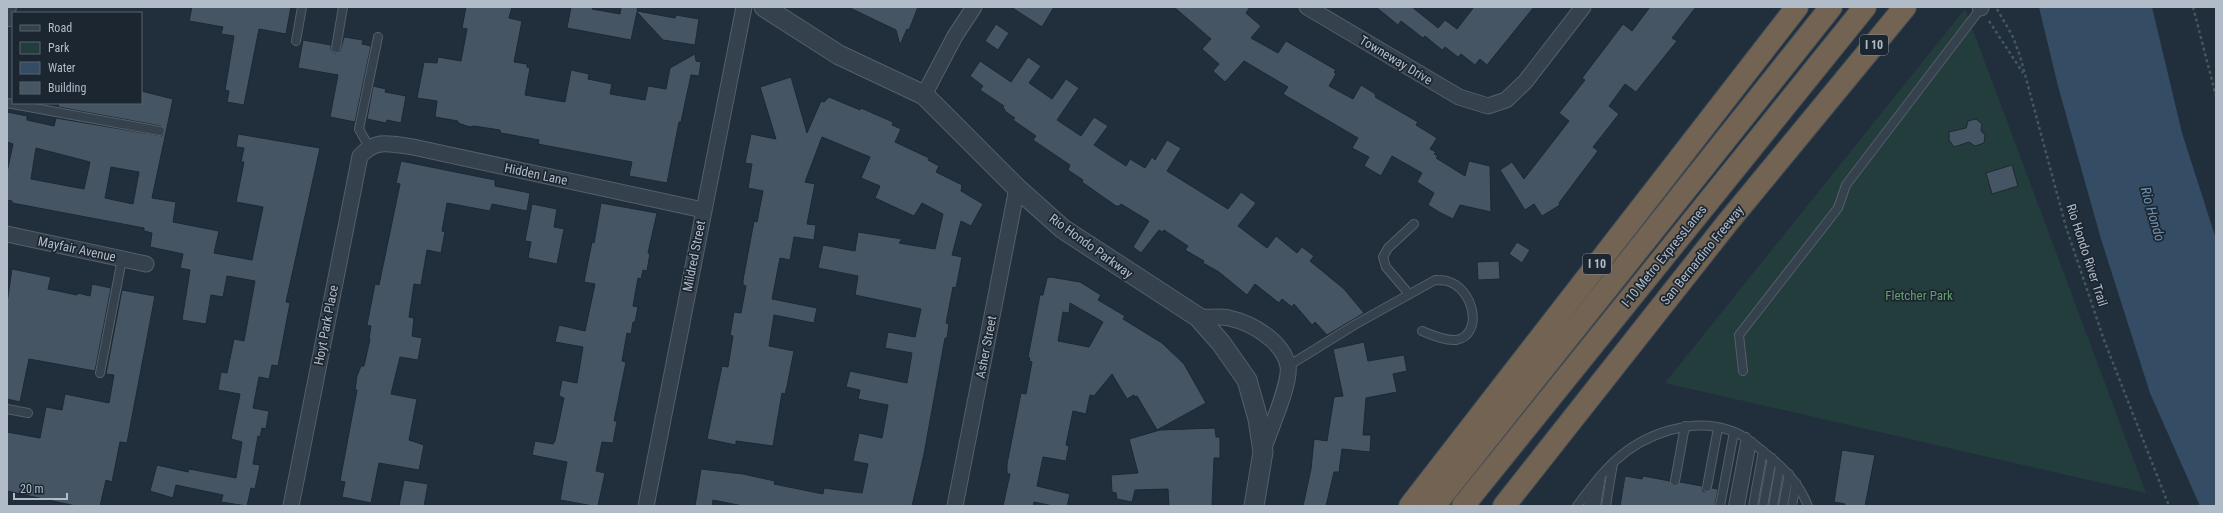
<svg xmlns="http://www.w3.org/2000/svg" width="2223" height="513" viewBox="0 0 2223 513" font-family="'Roboto Condensed',sans-serif">
<style>
.green{fill:#233d3d}
.water{fill:#344d64}
.building{fill:#455563;stroke:#1d2833;fill-rule:evenodd}
.lines{fill:none;stroke-linecap:round;stroke-linejoin:round}
.service-casing{stroke:#545f6a;stroke-width:10}
.minor-casing{stroke:#545f6a;stroke-width:17}
.tertiary-casing{stroke:#545f6a;stroke-width:21}
.motorway-casing{stroke:#414c57;stroke-width:24}
.path{stroke:#41595a;stroke-width:2.5;stroke-dasharray:3 3;stroke-linecap:butt}
.service{stroke:#35414c;stroke-width:8}
.minor{stroke:#35414c;stroke-width:15}
.tertiary{stroke:#35414c;stroke-width:19}
.motorway{stroke:#736352;stroke-width:22}
.labels{text-anchor:middle;dominant-baseline:central;stroke-width:3.5;stroke-linejoin:round;paint-order:stroke}
.shield{fill:#1b2631;stroke:#848f9b;stroke-width:1}
.shield-label{font-size:12px;font-weight:bold;fill:#b1bcc8}
.street-label{font-size:13px;fill:#b1bcc8;stroke:#1b2631}
.park-label{font-size:13px;fill:#679a6d;stroke:#1b2631}
.water-label{font-size:14px;font-style:italic;fill:#7090ad;stroke:#1b2631}
</style>
<rect width="100%" height="100%" fill="#212f3c"/>
<!-- green -->
<path class="green" d="M1965 9 2146 493 1665 383Z"/>
<!-- water -->
<path class="water" d="M2039 7H2152L2182 133 2216 239V506H2200L2150 393 2101 239 2058 86Z"/>
<!-- building -->
<g class="building">
<path d="M192 7H291L286 34 259 29 244 105 227 102 229 91 225 90 234 36 221 34 223 27 189 21Z"/>
<path d="M466 7H512L509 18 522 21 514 62 527 64V67L530 68 525 95 565 102 571 70 589 74 588 79 612 84 610 94 645 100 648 86 666 89 670 68 695 54 696 61 701 62 699 76 691 75 681 122H679L667 183 629 176 632 162 538 144 539 140 501 133 500 130 474 126 470 127 458 123V121L435 117 437 101 417 98 424 62 437 63 438 57 461 61 467 29 462 28Z"/>
<path d="M571 7H593L592 9 620 14 621 7H638L637 11 675 18 676 15 699 19 695 45 663 40 637 12 631 40 567 28Z"/>
<path d="M848 7H918L909 30 907 29 900 45 896 30Z"/>
<path d="M1011 7H1054L1042 27Z"/>
<path d="M1174 7H1250L1246 13 1261 26 1251 38 1278 53 1286 41 1336 70 1334 72 1336 74 1329 86 1353 99 1361 85 1374 93 1376 96 1375 97 1418 122 1416 125 1437 138 1430 149 1436 152 1434 154 1438 156 1436 158 1465 176 1469 161 1490 166 1491 212 1460 205 1453 219 1439 212 1428 205 1434 193 1417 182 1422 173 1392 156 1381 176 1364 166 1369 157 1352 148 1358 138 1283 94 1288 87 1244 61 1225 82 1213 71 1219 64 1202 49 1211 39Z"/>
<path d="M1376 7H1412L1438 28 1445 20 1457 29 1474 7H1534L1487 65 1480 59 1475 65 1461 54 1458 57 1445 47 1442 50 1425 36 1423 38 1401 21 1398 25Z"/>
<path d="M1650 7H1696L1672 38 1677 41 1636 92 1625 84 1609 106 1619 114 1593 147 1598 151 1559 203 1560 205 1542 216 1534 204 1525 210 1500 170 1512 162 1524 179 1569 121 1559 113 1585 80 1582 78 1623 24 1632 31Z"/>
<path d="M996 24 1009 33 998 50 985 41Z"/>
<path d="M344 37 363 40 362 44 371 46 355 122 330 117 338 75 298 68 303 40 331 45V50L335 53 340 51Z"/>
<path d="M1028 57 1041 66 1029 83 1052 99 1066 79 1079 88 1057 120 1081 136 1094 117 1108 126 1094 145 1126 166 1130 159 1145 168 1152 157 1155 160 1167 140 1181 148 1167 171 1228 209 1241 192 1256 203 1238 226 1267 248 1276 236 1297 253 1302 247 1314 256 1310 261 1344 289 1364 313 1327 335 1315 322 1312 325 1294 304 1292 307 1282 299 1279 303 1255 284 1247 295 1219 272 1203 263 1204 261 1185 250 1188 246 1164 230 1162 232 1159 230 1141 253 1133 247 1149 221 1121 204 1119 206H1116L1082 182 1083 180 1068 170 1070 165 1033 140 1036 136 1013 120 1015 118 1006 112 1003 107 1004 106 980 90 983 86 970 76 980 61 1011 82Z"/>
<path d="M791 77 807 133 821 101 824 102 829 97 860 110 861 108 893 122 892 125 901 129 895 142 929 158 928 160 939 166 936 172 962 185 961 191 983 204 971 226 961 221 952 255 962 257 956 288 953 287 946 323 949 324 947 338H945L924 454 912 506H743L713 500 712 506H695L701 469 743 474 775 481 774 484 823 494 824 488 862 493 868 464 853 461 859 433 882 438 888 405 858 399 860 390 846 387 850 371 907 383 912 353 885 348 888 332 915 337 921 309 855 295 858 276 818 268 823 245 855 251 858 232 902 239 899 243 935 249 943 214 922 203 914 216 875 198 880 186 861 178 870 157 822 137 805 182 815 184 807 224 816 225 814 240 794 237 790 260 780 258 772 299 817 308 814 323 774 315 769 346 794 351 787 386 785 394 782 393 773 446 736 441V445L707 439 722 366 728 367 733 336 730 335 734 312 741 313 746 286 743 285V280L754 221 757 222 763 191 748 188 752 164 745 163 751 134 776 139 760 87Z"/>
<path d="M373 86 386 89 385 92 406 96 401 123 387 120 386 123 367 119Z"/>
<path d="M141 91 173 99 152 198 176 202 173 222 219 231 214 253 252 260 263 207 236 202 244 162H241L244 148 236 147 238 134 320 148 286 302 290 303 278 366 272 365 269 379 259 377 253 408 269 411 266 429 262 428 260 437 258 436 253 464 260 465 255 489 251 488 247 506 221 502 223 495 176 485 173 498 150 491 157 465 188 472 189 469 236 478 242 442 231 439 240 394 218 390 221 372 227 373 234 339 244 341 255 281 227 276 223 297 211 295 206 324 182 320 190 270 180 268 183 254 150 247 152 233 144 231V228L12 203V201L7 200V172L13 144 7 142V112L27 116V120L54 126 56 118 162 136 165 130 161 126 58 107 59 103H141ZM36 148 90 162 84 189 31 179ZM111 167 139 172 133 204 105 198Z"/>
<path d="M1976 119 1982 124 1981 131 1985 135 1984 143 1975 146 1969 142 1954 147 1949 140V132L1966 128 1968 121Z"/>
<path d="M401 161 495 180V186L530 193 527 211 492 204 490 211 447 203 442 231 445 232 441 253 427 250 421 285 414 284 409 317 414 318 412 336 422 338 418 360 400 357 391 394 417 399 409 440 424 445 419 470 379 463 371 503 342 497 345 482 340 481 357 390H355L357 376 361 366H364L370 339H369L371 326 367 325 375 284 379 285 400 184 396 183Z"/>
<path d="M2012 165 2018 186 1992 194 1986 173Z"/>
<path d="M601 203 657 213 648 253H650L647 271 643 270 641 279 638 278 633 306 638 307 635 322H633L631 334 627 333 622 361 626 362 614 421H617L613 443 602 442 596 471 605 473 598 506H593L560 500 567 462 532 455 535 441 553 444 555 441 564 398 559 396 562 380 577 383 583 347 555 342 559 325 585 331 595 284 584 282 592 242 594 243Z"/>
<path d="M532 204 557 209 554 227 564 229 557 264 528 258 531 242 525 241Z"/>
<path d="M1517 242 1530 250 1522 263 1509 254Z"/>
<path d="M1499 261 1500 279 1478 280 1477 262Z"/>
<path d="M12 269 51 277 48 289 77 295 78 293 90 296 92 284 111 288 95 371 29 359 20 402 7 399V303Z"/>
<path d="M1050 277 1080 282 1101 295 1098 300 1125 316 1123 319 1162 343 1184 364 1206 403 1157 430 1137 396 1135 397 1134 395 1127 399 1112 374 1094 396 1090 395 1086 414 1073 411 1066 445 1069 446 1066 461 1043 457 1037 486 1070 494 1067 506H1053L1034 502 1033 506H1003L1010 474H1007V464L1021 393 1026 394 1032 362 1029 361 1030 358 1028 357 1040 295H1043L1047 278ZM1070 303 1103 322 1089 347 1058 341 1063 312 1069 313Z"/>
<path d="M122 290 155 296 127 443 120 442 112 482 106 480 100 506H76L7 491V432L40 438 46 407 62 410 65 394 109 403 114 375 106 374Z"/>
<path d="M1364 342 1368 361 1404 355 1407 371 1393 374 1397 392 1366 398 1363 435H1371L1370 452 1342 449 1339 472H1334L1326 506H1303L1311 469 1314 439 1327 441 1334 397 1343 396 1333 349Z"/>
<path d="M1215 428 1216 437H1220V458H1214L1212 506H1169L1168 489 1135 490 1132 502 1117 499 1116 493 1112 492 1111 475 1138 473 1129 439 1160 430Z"/>
<path d="M1842 450 1875 455 1865 506H1845V504L1834 502Z"/>
<path d="M1625 476 1642 479 1643 476 1670 481 1674 486 1680 482 1702 486 1703 491 1706 492 1712 488 1718 489 1715 506H1620Z"/>
<path d="M404 480 428 484 424 506H399Z"/>
</g>
<g class="lines">
<!-- service casing -->
<g class="service-casing">
<g id="service">
<path d="M9 22 12 7"/>
<path d="M296 41 302 7"/>
<path d="M336 48 343 7"/>
<path d="M7 103 160 131"/>
<path d="M369 147 359 129 378 37"/>
<path d="M1409 294 1386 267 1383 257 1388 248 1414 224"/>
<path d="M1288 366 1356 324 1435 280C1439 280 1444 280 1447 281 1474 288 1484 335 1456 340 1445 341 1432 335 1422 331"/>
<path d="M1743 371 1739 335 1838 208 1846 185 1981 8"/>
<path d="M100 373 122 259"/>
<path d="M7 409 28 413"/>
<path d="M1675 481 1685 426"/>
<path d="M1707 487 1718 428"/>
<path d="M1577 506C1589 490 1601 473 1616 460 1644 434 1692 417 1729 430 1743 434 1754 444 1765 453 1784 468 1799 483 1808 506"/>
<path d="M1588 506 1591 490"/>
<path d="M1596 506 1601 475"/>
<path d="M1606 506 1613 463"/>
<path d="M1720 506 1734 432"/>
<path d="M1733 506 1746 437"/>
<path d="M1740 506 1752 442"/>
<path d="M1753 506 1763 451"/>
<path d="M1763 506 1772 458"/>
<path d="M1773 506 1780 466"/>
<path d="M1783 506 1789 474"/>
<path d="M1792 506 1796 483"/>
</g>
</g>
<!-- minor casing -->
<g class="minor-casing">
<g id="minor">
<path d="M1307 7 1459 97 1488 106 1506 100 1525 82 1583 7"/>
<path d="M1980 7 1981 8"/>
<path d="M924 95 955 36 974 7"/>
<path d="M7 234 146 264"/>
<path d="M1198 317C1208 318 1219 316 1229 318 1252 323 1283 341 1288 366 1291 384 1269 431 1263 451"/>
<path d="M291 506 360 156C377 138 390 144 413 147L703 210"/>
<path d="M646 506 744 7"/>
<path d="M955 506 1017 188"/>
</g>
</g>
<!-- tertiary casing -->
<g class="tertiary-casing">
<path id="tertiary" d="M764 7 839 55 924 95 1017 188 1063 229 1198 317 1221 343 1247 380 1258 419 1263 452 1254 506"/>
</g>
<!-- motorway casing -->
<g class="motorway-casing">
<g id="motorway">
<path d="M1410 506 1797 7"/>
<path d="M1434 506 1831 7"/>
<path d="M1463 506 1865 7"/>
<path d="M1504 506 1728 222 1905 7"/>
</g>
</g>
<!-- path -->
<g class="path">
<path d="M2193 7 2216 96"/>
<path d="M1997 9 2013 37 2020 56 2066 227 2104 340 2169 506"/>
<path d="M1989 21 2023 73"/>
</g>
<!-- service -->
<use href="#service" class="service"/>
<!-- minor -->
<use href="#minor" class="minor"/>
<!-- tertiary -->
<use href="#tertiary" class="tertiary"/>
<!-- motorway -->
<use href="#motorway" class="motorway"/>
</g>
<g class="labels">
<!-- shield labels -->
<g class="shield">
<rect x="1860" y="35" width="28" height="20" rx="3"/>
<rect x="1583" y="254" width="28" height="20" rx="3"/>
</g>
<g class="shield-label">
<text x="1874" y="45">I 10</text>
<text x="1597" y="264">I 10</text>
</g>
<!-- street labels -->
<g class="street-label">
<text transform="translate(1396 60) rotate(31)">Towneway Drive</text>
<text transform="translate(536 174) rotate(12)">Hidden Lane</text>
<text transform="translate(1091 246) rotate(36)">Rio Hondo Parkway</text>
<text transform="translate(77 249) rotate(12)">Mayfair Avenue</text>
<text transform="translate(1702 255) rotate(-51)">San Bernardino Freeway</text>
<text transform="translate(2087 255) rotate(72)">Rio Hondo River Trail</text>
<text transform="translate(694 256) rotate(-79)">Mildred Street</text>
<text transform="translate(1664 256) rotate(-51)">I-10 Metro ExpressLanes</text>
<text transform="translate(326 325) rotate(-79)">Hoyt Park Place</text>
<text transform="translate(986 347) rotate(-79)">Asher Street</text>
</g>
<!-- park labels -->
<g class="park-label">
<text x="1919" y="295">Fletcher Park</text>
</g>
<!-- water labels -->
<g class="water-label">
<text transform="translate(2153 214) rotate(74)">Rio Hondo</text>
</g>
</g>
<!-- border -->
<rect width="2223" height="513" fill="none" stroke="#b1bcc8" stroke-width="16"/>
<!-- legend -->
<rect x="12" y="12" width="130" height="92" fill="#1b2631" stroke="#57626d"/>
<rect x="20" y="25" width="20" height="6" fill="#35414c" stroke="#57626d"/>
<text x="48" y="32" font-size="12" fill="#b1bcc8">Road</text>
<rect x="20" y="42" width="20" height="12" fill="#233d3d" stroke="#57626d"/>
<text x="48" y="52" font-size="12" fill="#b1bcc8">Park</text>
<rect x="20" y="62" width="20" height="12" fill="#344d64" stroke="#57626d"/>
<text x="48" y="72" font-size="12" fill="#b1bcc8">Water</text>
<rect x="20" y="82" width="20" height="12" fill="#455563" stroke="#57626d"/>
<text x="48" y="92" font-size="12" fill="#b1bcc8">Building</text>
<!-- scale -->
<path d="M14 493v6h53v-6" fill="none" stroke="#b1bcc8" stroke-width="2"/>
<text x="20" y="493" font-size="12" fill="#b1bcc8" stroke="#1b2631" stroke-width="3" paint-order="stroke">20 m</text>
</svg>
